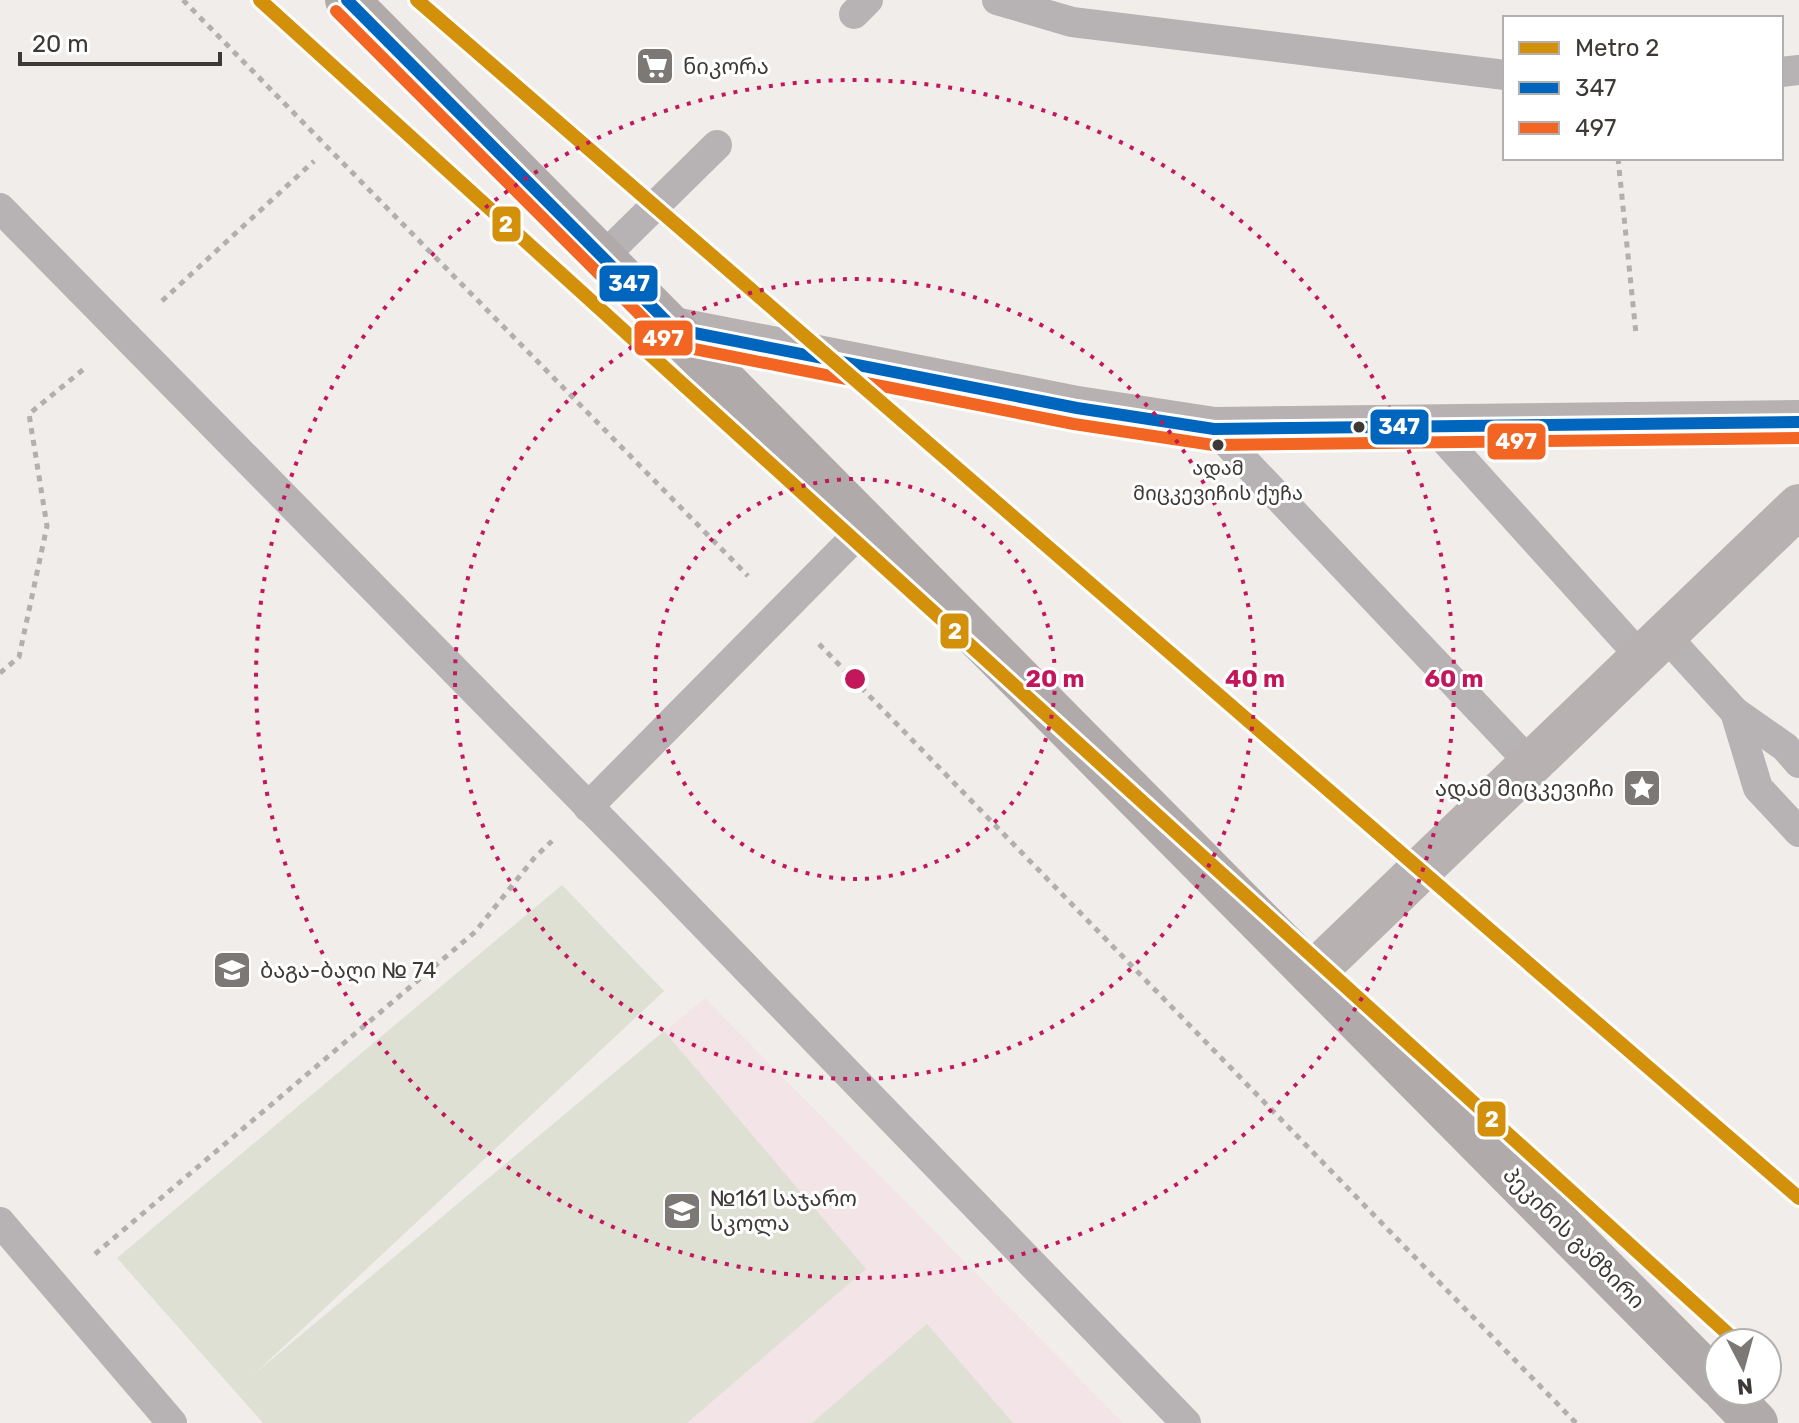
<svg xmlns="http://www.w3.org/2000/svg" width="1799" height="1423" viewBox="0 0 1799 1423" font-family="Rubik,'Noto Sans Georgian',sans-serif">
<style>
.education{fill:#f3e4e8}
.green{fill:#dde0d3}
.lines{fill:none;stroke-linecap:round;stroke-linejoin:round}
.path{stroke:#b3afae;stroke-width:5;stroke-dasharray:6 6;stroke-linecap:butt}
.lane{stroke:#b7b2b3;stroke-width:30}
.secondary{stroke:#b7b1b1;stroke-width:44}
.primary{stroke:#b0abaa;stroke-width:44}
.bus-1-casing{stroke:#fff;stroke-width:18}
.bus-2-casing{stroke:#fff;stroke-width:18}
.bus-1{stroke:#0065bd;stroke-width:12}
.bus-2{stroke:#f26522;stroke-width:12}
.metro-1-casing{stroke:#fff;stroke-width:20}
.metro-1{stroke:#d2900b;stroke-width:14}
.ring{fill:none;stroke:#c2185b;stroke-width:4;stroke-dasharray:4 8}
.bus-dot{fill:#3c3937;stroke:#fff;stroke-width:3}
.labels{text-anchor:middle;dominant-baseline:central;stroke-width:6;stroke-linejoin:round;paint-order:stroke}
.bus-label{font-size:20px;fill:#3c3937;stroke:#fff}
.poi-label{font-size:22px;fill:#3c3937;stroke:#fff;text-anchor:start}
.street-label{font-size:22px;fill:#3c3937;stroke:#fff}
.centre{fill:#c2185b;stroke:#fff;stroke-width:4}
.ring-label{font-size:24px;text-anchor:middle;font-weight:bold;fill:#c2185b;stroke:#fff;stroke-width:6;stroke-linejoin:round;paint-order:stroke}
.line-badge{stroke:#fff;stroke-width:3}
.badge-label{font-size:22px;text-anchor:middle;font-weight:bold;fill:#fff}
</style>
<rect width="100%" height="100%" fill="#f1edea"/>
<!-- education -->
<path class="education" d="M705 998 1123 1423H263L236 1391Z"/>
<!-- green -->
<g class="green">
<path d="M562 885 664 991 252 1376 664 1031 866 1269 687 1423H263L117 1258Z"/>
<path d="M927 1324 1013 1423H812Z"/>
</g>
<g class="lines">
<!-- path -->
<g class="path">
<path d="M183 0 748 576"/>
<path d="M1618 158 1636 334"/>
<path d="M162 301 314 161"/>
<path d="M819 644 1576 1423"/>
<path d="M0 673 19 657 47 526 29 414 85 368"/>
<path d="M95 1254 475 932 535 857 552 841"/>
</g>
<!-- lane -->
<g class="lane">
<path d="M997 0 1072 22 1505 75"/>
<path d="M854 14 868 0"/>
<path d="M1781 72 1799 70"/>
<path d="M0 208 656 875 1186 1423"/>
<path d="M602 258 717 145"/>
<path d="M1434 428 1641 657"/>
<path d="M1214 429 1531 764"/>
<path d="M1665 635 1735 712 1785 747 1799 763"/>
<path d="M1735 712 1758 788 1799 832"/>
<path d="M588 807 867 525"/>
<path d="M0 1222 172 1423"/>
</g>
<!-- secondary -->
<g class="secondary">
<path d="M674 329 1077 408 1214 429 1799 422"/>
<path d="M1312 974 1799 506"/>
</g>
<!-- primary -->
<g class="primary">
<path d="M347 0 1719 1385"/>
<path d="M1725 1391 1756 1423"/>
</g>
<!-- bus-1 casing -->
<g class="bus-1-casing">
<path id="bus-1" d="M347 0 674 329 1077 408 1214 429 1799 422"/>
</g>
<!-- bus-2 casing -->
<g class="bus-2-casing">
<path id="bus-2" d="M336 11 669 344 1074 424 1213 445 1799 438"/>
</g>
<!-- bus-1 -->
<use href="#bus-1" class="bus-1"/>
<!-- bus-2 -->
<use href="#bus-2" class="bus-2"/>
<!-- metro-1 casing -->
<g class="metro-1-casing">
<g id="metro-1">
<path d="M260 0 1738 1343"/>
<path d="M417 0 1799 1198"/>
</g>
</g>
<!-- metro-1 -->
<use href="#metro-1" class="metro-1"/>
</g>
<!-- distance rings -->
<g class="ring">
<circle cx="855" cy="679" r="200"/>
<circle cx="855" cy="679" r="400"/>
<circle cx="855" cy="679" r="599"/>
</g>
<!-- icons -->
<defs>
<g id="supermarket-square" transform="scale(2)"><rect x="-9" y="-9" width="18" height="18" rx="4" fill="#7b7876" stroke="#fff"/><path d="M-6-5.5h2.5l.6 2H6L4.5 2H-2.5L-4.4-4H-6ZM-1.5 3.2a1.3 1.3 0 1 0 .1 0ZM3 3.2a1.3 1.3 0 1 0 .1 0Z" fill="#fff"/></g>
<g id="sight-square" transform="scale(2)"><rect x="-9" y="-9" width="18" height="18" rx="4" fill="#7b7876" stroke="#fff"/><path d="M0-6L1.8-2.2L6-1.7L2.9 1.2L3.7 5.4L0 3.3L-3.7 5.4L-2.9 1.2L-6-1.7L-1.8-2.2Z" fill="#fff"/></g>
<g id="school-square" transform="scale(2)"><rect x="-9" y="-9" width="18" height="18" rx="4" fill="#7b7876" stroke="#fff"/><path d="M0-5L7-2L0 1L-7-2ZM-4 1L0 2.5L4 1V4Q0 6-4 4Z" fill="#fff"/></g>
</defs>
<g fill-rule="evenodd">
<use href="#supermarket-square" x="655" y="66"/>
<use href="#sight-square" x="1642" y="788"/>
<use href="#school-square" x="232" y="970"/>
<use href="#school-square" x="682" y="1211"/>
</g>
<!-- markers -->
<g class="bus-dot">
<circle cx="1359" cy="427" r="7"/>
<circle cx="1218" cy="445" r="7"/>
</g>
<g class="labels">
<!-- bus labels -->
<g class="bus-label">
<text x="1218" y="468">ადამ<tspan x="1218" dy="25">მიცკევიჩის ქუჩა</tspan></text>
</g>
<!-- poi labels -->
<g class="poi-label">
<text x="683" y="66">ნიკორა</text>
<text x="1614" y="788" text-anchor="end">ადამ მიცკევიჩი</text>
<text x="260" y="970">ბაგა-ბაღი № 74</text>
<text x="710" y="1198">№161 საჯარო<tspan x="710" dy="25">სკოლა</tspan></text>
</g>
<!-- street labels -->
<g class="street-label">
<text transform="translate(1574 1238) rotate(45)">პეკინის გამზირი</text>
</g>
</g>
<circle cx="855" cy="679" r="12" class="centre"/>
<g class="ring-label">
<text x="1055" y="687">20 m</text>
<text x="1255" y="687">40 m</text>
<text x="1454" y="687">60 m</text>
</g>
<g class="line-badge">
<rect x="491" y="205" width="31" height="38" rx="8" fill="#d2900b"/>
<rect x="598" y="264" width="61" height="39" rx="8" fill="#0065bd"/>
<rect x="633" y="319" width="61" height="38" rx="8" fill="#f26522"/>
<rect x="1369" y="408" width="61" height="38" rx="8" fill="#0065bd"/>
<rect x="1486" y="422" width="61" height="39" rx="8" fill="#f26522"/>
<rect x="939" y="612" width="31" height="38" rx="8" fill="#d2900b"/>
<rect x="1476" y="1100" width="31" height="38" rx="8" fill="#d2900b"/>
</g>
<g class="badge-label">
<text x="506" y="232">2</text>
<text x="629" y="291">347</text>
<text x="663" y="346">497</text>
<text x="1399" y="434">347</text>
<text x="1516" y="449">497</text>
<text x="955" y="639">2</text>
<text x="1492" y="1127">2</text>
</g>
<!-- legend -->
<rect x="1503" y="16" width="280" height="144" fill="#ffffff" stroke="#b1b0af" stroke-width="2"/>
<rect x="1519" y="42" width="40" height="12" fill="#d2900b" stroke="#b1b0af" stroke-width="2"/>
<text x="1575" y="56" font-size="24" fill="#3c3937">Metro 2</text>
<rect x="1519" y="82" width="40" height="12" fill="#0065bd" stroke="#b1b0af" stroke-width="2"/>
<text x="1575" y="96" font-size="24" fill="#3c3937">347</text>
<rect x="1519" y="122" width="40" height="12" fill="#f26522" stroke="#b1b0af" stroke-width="2"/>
<text x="1575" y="136" font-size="24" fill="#3c3937">497</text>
<!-- north arrow -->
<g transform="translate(1743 1367) rotate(174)"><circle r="38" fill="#ffffff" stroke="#b1b0af" stroke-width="2"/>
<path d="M0-6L14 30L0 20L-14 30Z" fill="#7b7876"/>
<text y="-12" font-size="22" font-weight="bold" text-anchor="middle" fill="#3c3937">N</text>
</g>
<!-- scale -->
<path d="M20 52v12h200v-12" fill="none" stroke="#3c3937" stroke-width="4"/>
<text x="32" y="52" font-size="24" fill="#3c3937" stroke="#ffffff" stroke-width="6" paint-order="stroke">20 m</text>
</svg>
